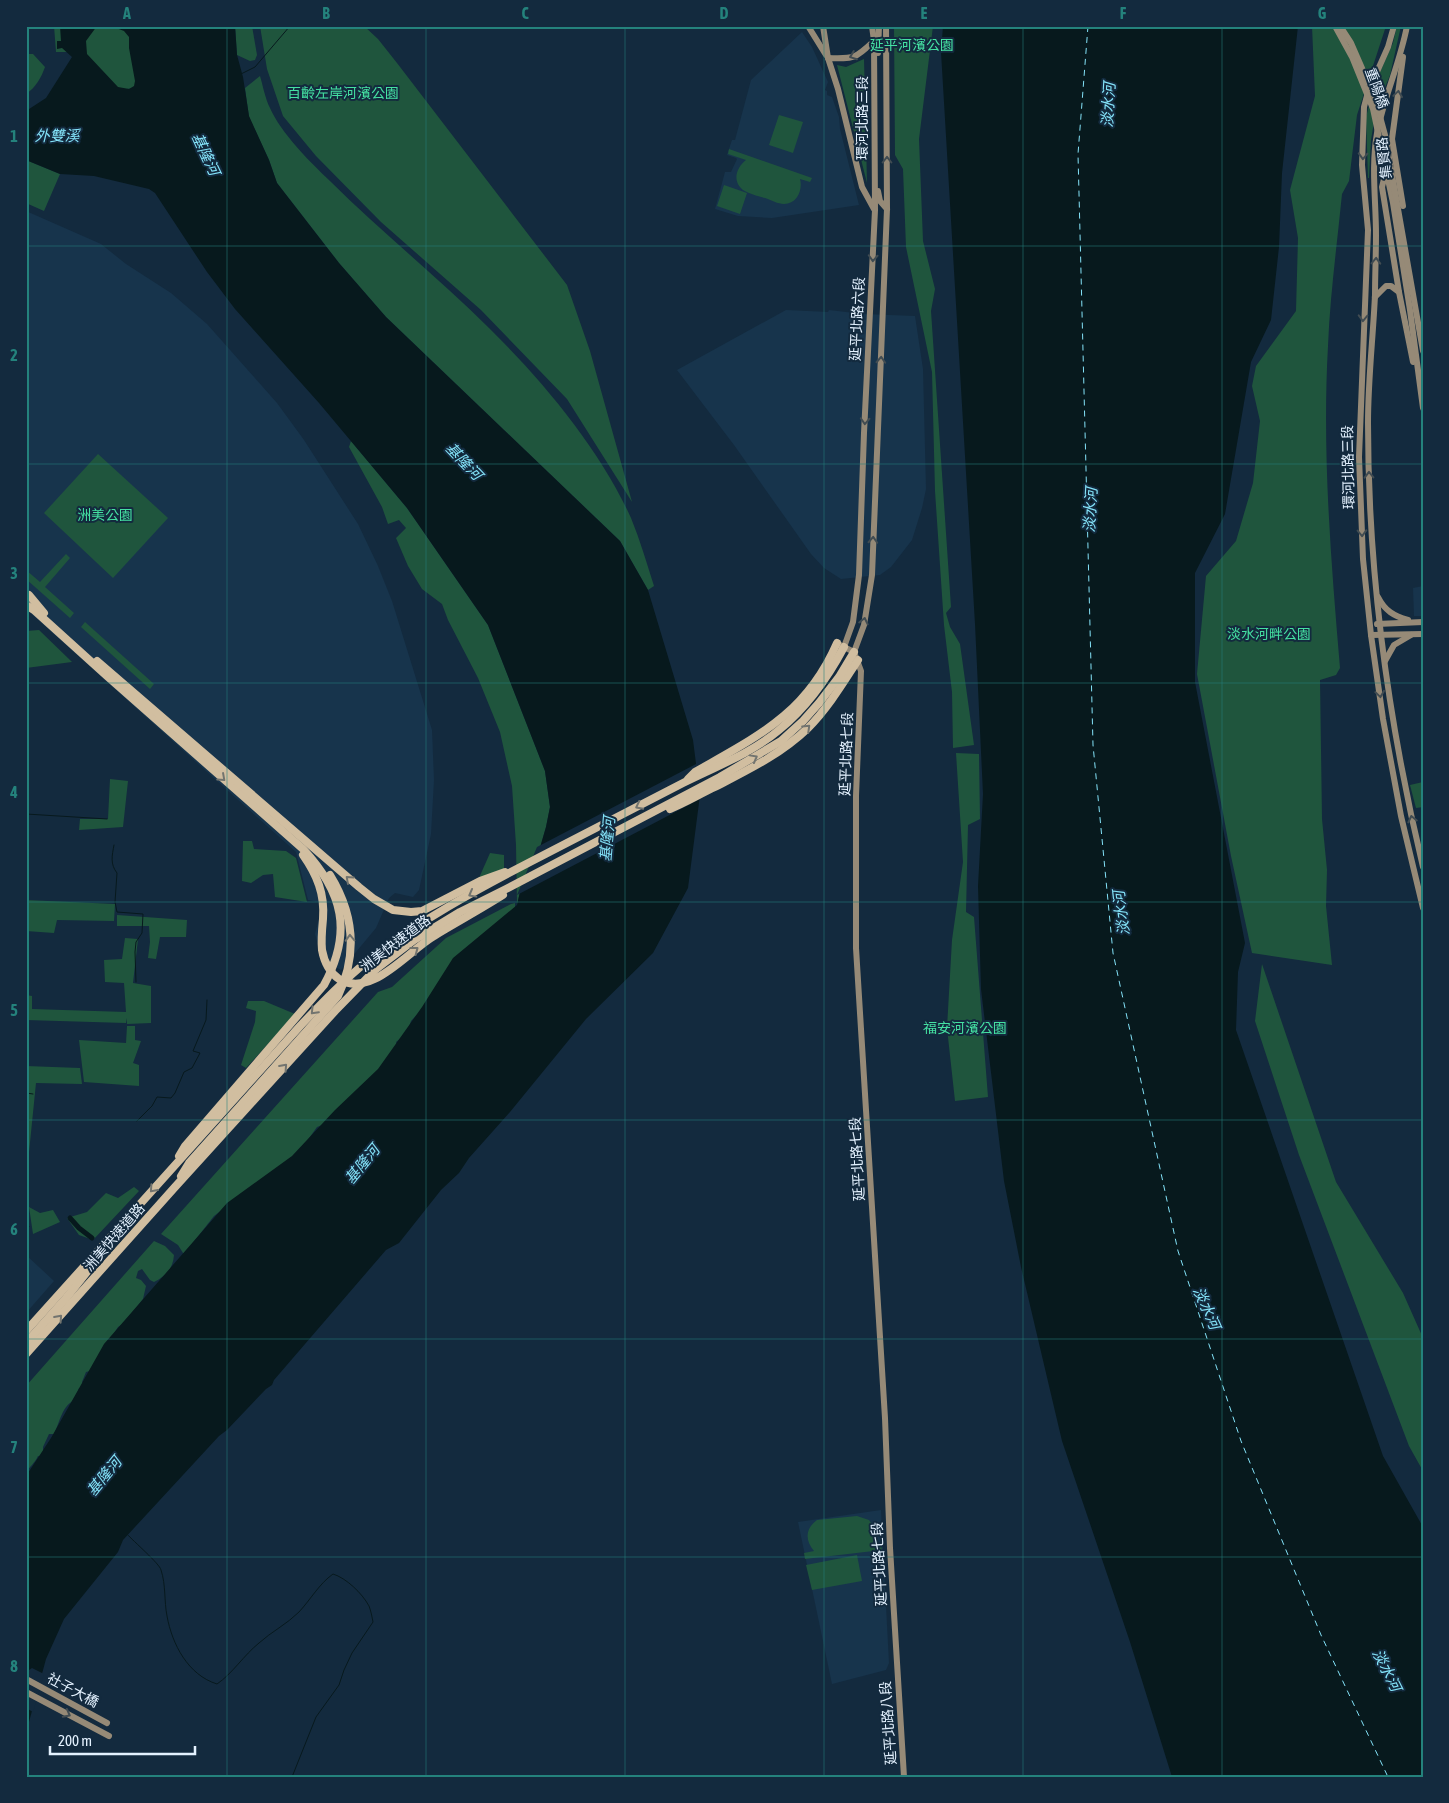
<svg xmlns="http://www.w3.org/2000/svg" width="1449" height="1803" viewBox="0 0 1449 1803" font-family="'Asap Condensed','Noto Sans TC',sans-serif">
<style>
.built{fill:#17344c}
.green{fill:#1f553d}
.water{fill:#07191d}
.pier{fill:#132a3e}
.lines{fill:none;stroke-linecap:round;stroke-linejoin:round}
.stream{stroke:#07191d;stroke-width:1}
.canal{stroke:#07191d;stroke-width:5}
.ferry{stroke:#84e3f9;stroke-width:1;stroke-dasharray:6 5;stroke-linecap:butt}
.secondary{stroke:#968a77;stroke-width:6}
.highway{stroke:#d1bea0;stroke-width:8}
.oneway{stroke:#414c52}
.oneway2{stroke:#72746f}
.grid{fill:none;stroke:#24827c;stroke-width:1;stroke-opacity:0.55}
.labels{text-anchor:middle;dominant-baseline:central;stroke-width:4;stroke-linejoin:round;paint-order:stroke}
.park-label{font-size:14px;fill:#45e1a2;stroke:#132a3e}
.street-label{font-size:14px;fill:#e4f2ff;stroke:#132a3e}
.water-label{font-size:15px;font-style:italic;fill:#84e3f9;stroke:#132a3e}
.neatline{fill:none;stroke:#24827c;stroke-width:2}
.grid-label{font-size:16px;text-anchor:middle;font-weight:bold;fill:#24827c}
</style>
<rect width="100%" height="100%" fill="#132a3e"/>
<!-- built -->
<g class="built">
<path d="M802 32 812 47 828 82 825 90 827 91V95L832 97 839 117 840 129 859 205 772 218 738 216 715 209 725 172H731L737 159 736 158 727 155 732 140H735L751 80Z"/>
<path d="M26 211 101 244 126 264 171 293 207 324 277 403 304 440 358 524 378 566 392 601 432 730 434 780 431 834 419 890 413 897 395 893 389 898 376 928 341 970 322 960 315 934 323 903 308 900 296 852 26 609Z"/>
<path d="M786 310 828 312 829 310 863 314 915 316 923 369 926 489 922 508 912 540 891 567 880 575 841 579 824 568 811 554 734 445 677 370Z"/>
<path d="M1423 586V616H1414L1413 588Z"/>
<path d="M26 1255 54 1281 26 1313Z"/>
<path d="M881 1510 889 1663 886 1670 832 1684 798 1522Z"/>
</g>
<!-- green -->
<g class="green">
<path d="M54 26H133L136 88 126 89 115 88 74 52H56Z"/>
<path d="M235 26H252L257 55 255 60 250 61 237 55Z"/>
<path d="M260 26H364L378 39 397 63 567 285 590 351 632 502 567 399 481 310 381 222 316 156 283 116 267 69Z"/>
<path d="M894 26H933L919 139 923 241 935 289 931 311 951 607 946 613 950 627 960 644 974 745 953 748 952 692 944 625 935 491 932 372 906 247 903 169 895 155Z"/>
<path d="M1312 26H1386L1357 115 1349 181 1342 194C1337 245 1330 295 1328 346 1322 453 1331 561 1340 668L1336 675 1320 680 1322 819 1327 870 1326 906 1332 965 1252 953 1231 856 1197 674 1206 576 1236 541 1253 483 1260 421 1252 386 1256 366 1296 311 1298 238 1290 190 1315 96Z"/>
<path d="M1397 26H1401L1390 75 1376 110 1371 140 1369 178H1368L1366 117 1375 83 1393 43Z"/>
<path d="M26 54H33L45 67C41 78 36 87 26 94Z"/>
<path d="M864 59 867 183 837 65 846 67Z"/>
<path d="M260 76C263 86 265 98 270 108 281 133 310 162 330 181 381 232 438 277 489 328 542 380 600 449 631 518 640 540 647 564 654 586L648 590 620 541 386 317 339 263 277 183 269 160 249 117 245 88Z"/>
<path d="M779 115 803 122 793 153 769 145Z"/>
<path d="M729 149 812 178 810 182 800 179C803 190 797 204 784 204 778 204 771 200 765 198 758 196 749 194 743 190 732 181 736 168 746 160L728 154Z"/>
<path d="M26 160 60 174 44 211 26 203Z"/>
<path d="M724 185 747 193 740 214 717 206Z"/>
<path d="M351 441 407 508 488 625 545 771 550 807 546 827 537 858 520 892 517 905 516 845 512 786 500 732 478 678 448 620 442 604 422 589 408 566 396 538 406 528 399 520 388 524 382 507 349 447Z"/>
<path d="M98 454 168 518 113 578 44 513Z"/>
<path d="M66 554 70 558 45 587 74 613 70 618 26 579V570L40 582Z"/>
<path d="M85 622 154 684 150 689 81 627Z"/>
<path d="M39 630 72 662 26 668V631Z"/>
<path d="M956 753 979 754 980 819 968 825 966 912 974 917 988 1097 955 1101 947 1028 952 940 963 862Z"/>
<path d="M110 779 128 781 123 827 79 830 80 819H108Z"/>
<path d="M1423 782V807L1416 808 1410 785Z"/>
<path d="M243 841H252L254 849 286 851 296 858 307 902 275 897 273 874 263 875 251 883 242 881Z"/>
<path d="M490 853 504 855V871L479 878Z"/>
<path d="M26 900 115 904 114 921 57 920 54 933 26 931Z"/>
<path d="M515 903V910L411 1021 407 1033 396 1042 398 1049 325 1124 317 1127 300 1151 214 1216 185 1253H183L178 1245 161 1234 378 992 392 987 446 938 511 904Z"/>
<path d="M117 915 187 920 186 937H160L156 959 148 958 150 942 149 926H117Z"/>
<path d="M125 938 138 939 133 983 151 986V1023L127 1024V1018L126 1023 26 1020V995L32 996V1009L126 1012 124 983 105 982 104 960 122 959Z"/>
<path d="M1262 964 1336 1182 1403 1293 1423 1338V1471L1409 1446 1299 1155 1255 1021Z"/>
<path d="M248 1001H264L295 1014 246 1068 241 1065 255 1022 256 1011 246 1008Z"/>
<path d="M127 1026H135V1040L141 1041 133 1063 139 1065V1086L84 1082 79 1040 126 1043Z"/>
<path d="M26 1066 80 1068 82 1084 36 1083 26 1182Z"/>
<path d="M134 1187 139 1191 93 1240 79 1235 67 1218 87 1212 106 1193 118 1198Z"/>
<path d="M29 1207 40 1213 53 1210 60 1222 33 1234Z"/>
<path d="M154 1241 165 1246 174 1255C173 1269 166 1276 154 1282L150 1280 142 1269 138 1271 136 1278 141 1280 146 1286 143 1299 131 1314 130 1319 118 1327 90 1371 86 1372 82 1382 84 1386 83 1388H79L75 1400C62 1405 60 1422 54 1434H49L43 1447V1454L41 1456H38C35 1463 29 1467 26 1473V1386Z"/>
<path d="M857 1516 869 1520C875 1528 876 1535 872 1544H881L882 1550 805 1559 804 1553 814 1551C805 1540 805 1529 817 1520Z"/>
<path d="M857 1555 862 1581 812 1590 806 1565Z"/>
</g>
<!-- water -->
<g class="water">
<path d="M60 26H97L86 41 87 54 118 87 129 89 134 86 135 81 129 48V37L124 31 111 26H235L237 55 243 77 249 116 269 160 277 183 339 263 386 317 620 541 648 590 693 740 700 795 688 888 653 953 586 1019 510 1112 469 1158 459 1173 441 1190 399 1243 386 1250 274 1380 272 1385 266 1389 227 1430 219 1436 123 1540 118 1552 64 1619 46 1659 26 1733V1476L51 1438 104 1344 227 1203 292 1156 335 1110 378 1069 422 1007 453 958 517 905 520 892 537 858 546 827 550 807 545 771 488 625 407 508 319 403 235 309 207 272 155 193 149 189 94 176 60 174 26 160V111L46 98 72 57 62 48 57 49V41H61Z"/>
<path d="M943 26H1298L1282 173 1279 247 1271 320 1251 362 1225 514 1195 573V682L1245 943 1238 972 1236 1030 1383 1456 1423 1527V1777H1172L1130 1642 1062 1441 1021 1267 1004 1181 981 989 978 886 983 794 975 624 941 52Z"/>
</g>
<!-- pier -->
<g class="pier">
<path d="M698 763 702 798 517 895 537 847Z"/>
<path d="M26 1668 29 1670 32 1668 44 1674 33 1712 26 1708Z"/>
</g>
<g class="lines">
<!-- stream -->
<g class="stream">
<path d="M241 74 255 67 290 26"/>
<path d="M26 814 107 819"/>
<path d="M114 845C112 856 110 864 117 873L115 902 117 912 143 914 142 933 136 942 135 952 136 982"/>
<path d="M26 1093 33 1094"/>
<path d="M137 1121 152 1106 157 1097 171 1098 175 1093 184 1072 192 1068 200 1053 193 1051 206 1020 207 1000"/>
<path d="M26 1218 29 1227 26 1228"/>
<path d="M127 1534C133 1541 160 1564 161 1570 166 1585 164 1601 167 1616 172 1644 188 1675 217 1684 232 1674 244 1655 259 1643 271 1632 287 1624 299 1612 311 1599 319 1584 333 1574 346 1578 362 1593 369 1606 371 1611 372 1617 373 1622L352 1653 344 1670 339 1685 316 1717 292 1777"/>
</g>
<!-- canal -->
<path class="canal" d="M70 1218 79 1228 92 1238"/>
<!-- ferry -->
<path class="ferry" d="M1088 26 1078 154 1093 745 1113 953 1178 1251 1241 1441 1321 1635 1388 1777"/>
<!-- secondary -->
<g class="secondary">
<path d="M808 26 826 55"/>
<path d="M823 26 828 58 838 89 862 187 874 209"/>
<path d="M1335 26 1352 57 1373 109 1393 203 1410 310 1423 408"/>
<path d="M1340 26 1351 43 1375 98 1385 135 1423 351"/>
<path d="M1394 26 1388 47 1368 92 1364 107 1362 165 1368 230 1359 457 1363 559 1371 635 1383 719 1401 816 1423 908"/>
<path d="M1407 26C1400 63 1384 97 1377 133 1371 167 1376 201 1376 235 1376 255 1375 275 1375 295 1373 338 1368 380 1368 423 1368 573 1388 721 1423 867"/>
<path d="M878 53 879 26"/>
<path d="M828 58C854 59 855 59 874 41"/>
<path d="M1390 178 1384 179 1382 187 1399 292"/>
<path d="M878 191 880 201 887 209"/>
<path d="M1403 206 1392 139 1403 57"/>
<path d="M1375 297 1386 286H1391L1399 292 1413 362"/>
<path d="M1378 597C1385 611 1394 616 1408 620"/>
<path d="M1377 624 1423 622"/>
<path d="M1371 635 1423 634"/>
<path d="M840 645 854 652 861 671 856 796V948L885 1418 890 1548 904 1777"/>
<path d="M844 647 853 622 859 575 864 433 875 210 874 41 872 26"/>
<path d="M854 652 864 625 872 575 887 209 886 26"/>
<path d="M1385 661 1394 645 1411 635"/>
<path d="M26 1679 107 1723"/>
<path d="M26 1692 109 1736"/>
</g>
<!-- highway -->
<g class="highway">
<path d="M29 595 44 613"/>
<path d="M26 605 34 610 107 676 303 849C343 892 353 932 324 985L185 1146 179 1156"/>
<path d="M97 661 359 887 374 899 393 910 411 912 422 911 480 881 505 872"/>
<path d="M688 779 695 772C758 736 806 714 837 643"/>
<path d="M670 809C685 803 700 794 715 787 748 770 781 754 808 728 828 708 843 683 858 660"/>
<path d="M303 855C317 875 325 894 323 919 322 929 321 940 322 950 324 961 329 972 339 979 371 999 408 951 434 936 457 922 481 909 503 895"/>
<path d="M181 1176 189 1163 338 996C358 954 354 914 330 875"/>
<path d="M26 1331 301 1025C323 1002 345 979 370 959 419 921 476 890 532 861 582 835 632 809 683 783 715 767 752 753 779 730 807 707 827 679 844 647"/>
<path d="M26 1343 67 1297 106 1248"/>
<path d="M26 1354 175 1187 335 1011 376 969 414 940 460 912 506 889 720 777 781 741 803 721 819 703 839 677 854 652"/>
</g>
</g>
<!-- one-way arrows -->
<defs><path id="oneway-chevron" d="M-2-3.5L2.5 0L-2 3.5" fill="none" stroke-width="1.6" stroke-linecap="round" stroke-linejoin="round" transform="scale(1.25)"/></defs>
<g class="oneway">
<use href="#oneway-chevron" transform="translate(853 56) rotate(159)"/>
<use href="#oneway-chevron" transform="translate(1398 94) rotate(-82)"/>
<use href="#oneway-chevron" transform="translate(1363 156) rotate(92)"/>
<use href="#oneway-chevron" transform="translate(887 160) rotate(-90)"/>
<use href="#oneway-chevron" transform="translate(873 258) rotate(93)"/>
<use href="#oneway-chevron" transform="translate(1376 261) rotate(-88)"/>
<use href="#oneway-chevron" transform="translate(1363 318) rotate(92)"/>
<use href="#oneway-chevron" transform="translate(881 360) rotate(-87)"/>
<use href="#oneway-chevron" transform="translate(865 421) rotate(93)"/>
<use href="#oneway-chevron" transform="translate(1369 475) rotate(-91)"/>
<use href="#oneway-chevron" transform="translate(1362 533) rotate(88)"/>
<use href="#oneway-chevron" transform="translate(873 540) rotate(-87)"/>
<use href="#oneway-chevron" transform="translate(864 621) rotate(-77)"/>
<use href="#oneway-chevron" transform="translate(1380 694) rotate(82)"/>
<use href="#oneway-chevron" transform="translate(1412 819) rotate(-103)"/>
<use href="#oneway-chevron" transform="translate(67 1714) rotate(28)"/>
</g>
<g class="oneway2">
<use href="#oneway-chevron" transform="translate(807 728) rotate(-44)"/>
<use href="#oneway-chevron" transform="translate(754 758) rotate(-29)"/>
<use href="#oneway-chevron" transform="translate(222 778) rotate(42)"/>
<use href="#oneway-chevron" transform="translate(639 806) rotate(153)"/>
<use href="#oneway-chevron" transform="translate(349 879) rotate(-138)"/>
<use href="#oneway-chevron" transform="translate(472 894) rotate(151)"/>
<use href="#oneway-chevron" transform="translate(350 938) rotate(-92)"/>
<use href="#oneway-chevron" transform="translate(415 950) rotate(-37)"/>
<use href="#oneway-chevron" transform="translate(314 1011) rotate(134)"/>
<use href="#oneway-chevron" transform="translate(284 1067) rotate(-48)"/>
<use href="#oneway-chevron" transform="translate(153 1189) rotate(132)"/>
<use href="#oneway-chevron" transform="translate(59 1318) rotate(-48)"/>
</g>
<!-- grid -->
<path class="grid" d="M227 26V1777M426 26V1777M625 26V1777M824 26V1777M1023 26V1777M1222 26V1777M26 246H1423M26 464H1423M26 683H1423M26 902H1423M26 1120H1423M26 1339H1423M26 1557H1423"/>
<g class="labels">
<!-- park labels -->
<g class="park-label">
<text x="912" y="45">延平河濱公園</text>
<text x="343" y="93">百齡左岸河濱公園</text>
<text x="105" y="515">洲美公園</text>
<text x="1269" y="634">淡水河畔公園</text>
<text x="965" y="1028">福安河濱公園</text>
</g>
<!-- street labels -->
<g class="street-label">
<text transform="translate(1377 88) rotate(70)">重陽橋</text>
<text transform="translate(862 118) rotate(-90)">環河北路三段</text>
<text transform="translate(1384 158) rotate(-97)">集賢路</text>
<text transform="translate(857 319) rotate(-87)">延平北路六段</text>
<text transform="translate(1348 467) rotate(-91)">環河北路三段</text>
<text transform="translate(846 754) rotate(-88)">延平北路七段</text>
<text transform="translate(395 943) rotate(-37)">洲美快速道路</text>
<text transform="translate(857 1159) rotate(-93)">延平北路七段</text>
<text transform="translate(114 1237) rotate(-49)">洲美快速道路</text>
<text transform="translate(879 1564) rotate(-93)">延平北路七段</text>
<text transform="translate(73 1690) rotate(28)">社子大橋</text>
<text transform="translate(888 1723) rotate(-94)">延平北路八段</text>
</g>
<!-- water labels -->
<g class="water-label">
<text transform="translate(1108 105) rotate(-87)">淡水河</text>
<text x="57" y="135">外雙溪</text>
<text transform="translate(206 154) rotate(65)">基隆河</text>
<text transform="translate(464 461) rotate(46)">基隆河</text>
<text transform="translate(1090 510) rotate(-87)">淡水河</text>
<text transform="translate(607 839) rotate(-85)">基隆河</text>
<text transform="translate(1121 913) rotate(-97)">淡水河</text>
<text transform="translate(362 1164) rotate(-51)">基隆河</text>
<text transform="translate(1207 1308) rotate(66)">淡水河</text>
<text transform="translate(104 1476) rotate(-51)">基隆河</text>
<text transform="translate(1387 1670) rotate(63)">淡水河</text>
</g>
</g>
<!-- border -->
<rect width="1449" height="1803" fill="none" stroke="#132a3e" stroke-width="55"/>
<!-- scale -->
<path d="M50 1746v8h145v-8" fill="none" stroke="#e4f2ff" stroke-width="2.5"/>
<text x="58" y="1746" font-size="15" fill="#e4f2ff" stroke="#132a3e" stroke-width="4" paint-order="stroke">200 m</text>
<rect x="28" y="28" width="1394" height="1748" class="neatline"/>
<g class="grid-label">
<text x="127" y="19">A</text>
<text x="326" y="19">B</text>
<text x="525" y="19">C</text>
<text x="724" y="19">D</text>
<text x="924" y="19">E</text>
<text x="1123" y="19">F</text>
<text x="1322" y="19">G</text>
<text x="14" y="142">1</text>
<text x="14" y="361">2</text>
<text x="14" y="579">3</text>
<text x="14" y="798">4</text>
<text x="14" y="1016">5</text>
<text x="14" y="1235">6</text>
<text x="14" y="1453">7</text>
<text x="14" y="1672">8</text>
</g>
</svg>
